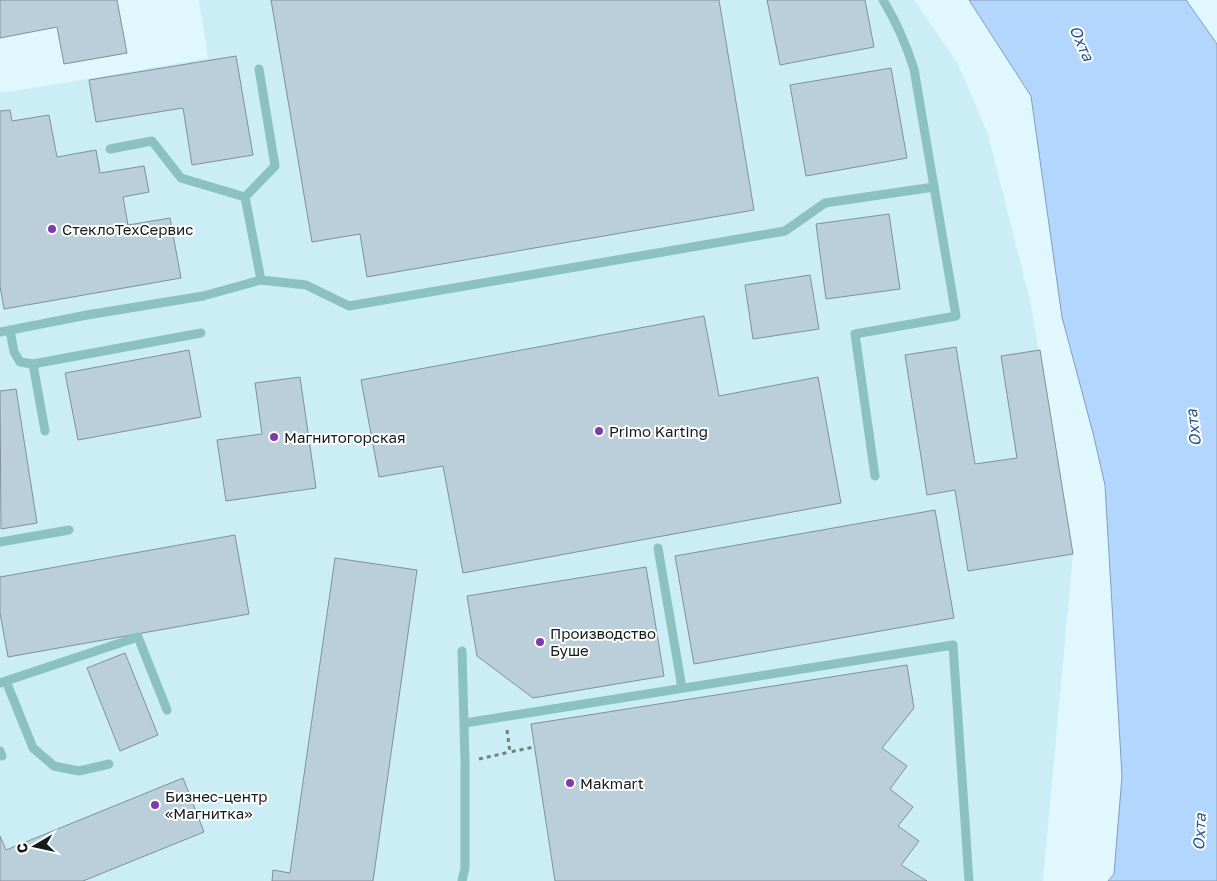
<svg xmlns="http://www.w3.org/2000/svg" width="1217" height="881" viewBox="0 0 1217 881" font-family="'Golos Text',sans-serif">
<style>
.built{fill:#cbedf5}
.water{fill:#b2d6fe;stroke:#829eba}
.building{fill:#bbcfdb;stroke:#7e919b}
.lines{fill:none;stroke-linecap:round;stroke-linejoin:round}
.path{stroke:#6f7f82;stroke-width:3;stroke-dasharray:4 4;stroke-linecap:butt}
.service{stroke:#8bc2c1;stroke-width:9}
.poi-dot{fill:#7f3bae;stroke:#fff;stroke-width:2}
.labels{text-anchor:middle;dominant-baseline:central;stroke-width:4;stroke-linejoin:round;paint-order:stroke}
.poi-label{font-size:15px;fill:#121b1d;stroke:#fff;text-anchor:start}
.water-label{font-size:16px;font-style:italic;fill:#29598b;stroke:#fff}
</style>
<rect width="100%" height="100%" fill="#dff7fd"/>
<!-- built -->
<path class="built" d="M199 0H914L958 64 988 134 1031 305 1073 554 1043 881H0V313H1L0 307V93L70 82 208 58Z"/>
<!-- water -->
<path class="water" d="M969 0H1186L1217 44V881H1108L1114 874 1122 776 1105 485 1093 433 1062 317 1031 96Z"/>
<!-- building -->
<g class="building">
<path d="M0 0H117L127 53 64 64 57 27 0 38Z"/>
<path d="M271 0H719L754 210 367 277 360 234 312 242Z"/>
<path d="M767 0H865L874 47 780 65Z"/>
<path d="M236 56 253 155 192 165 183 108 96 122 89 80Z"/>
<path d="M891 68 907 158 806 176 790 85Z"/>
<path d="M10 110 12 121 49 115 57 157 96 150 100 173 144 166 149 192 123 197 128 225 170 218 181 278 4 309 0 286V111Z"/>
<path d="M889 214 900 289 826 299 816 224Z"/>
<path d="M810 275 819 329 753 339 745 285Z"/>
<path d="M704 316 719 396 818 377 841 503 463 573 443 466 379 477 361 380Z"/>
<path d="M956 347 975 464 1017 458 1001 356 1040 350 1073 554 968 571 955 490 927 495 905 355Z"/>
<path d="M189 350 201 417 78 440 65 373Z"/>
<path d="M300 377 316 488 226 501 217 440 262 434 255 383Z"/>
<path d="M16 389 37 523 1 529 0 391Z"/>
<path d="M935 510 954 618 694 664 675 556Z"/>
<path d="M235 535 249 614 8 657 0 613V577Z"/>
<path d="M335 558 417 570 373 881H272L273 870 290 873Z"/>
<path d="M646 567 664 676 533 698 477 656 467 596Z"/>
<path d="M125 653 158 735 120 751 87 668Z"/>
<path d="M907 665 914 708 882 748 907 766 890 789 913 807 898 826 919 841 901 865 927 881H555L531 724Z"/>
<path d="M183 778 204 832 83 881H0V836L6 850Z"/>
</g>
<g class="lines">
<!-- path -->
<g class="path">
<path d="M507 730 510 752 534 747"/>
<path d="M479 759 510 752"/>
</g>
<!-- service -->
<g class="service">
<path d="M110 149 152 141 181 178 245 197"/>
<path d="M261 280 306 285 349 306 785 231 825 203 934 187"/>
<path d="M10 330 14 352 20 362 33 364 201 333"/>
<path d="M0 332 87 315 203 296 261 280 245 197 275 166 259 69"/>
<path d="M33 364 45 431"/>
<path d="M875 476 855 334 956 316 914 69C906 44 897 23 883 0"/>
<path d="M0 542 69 530"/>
<path d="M658 548 682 688"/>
<path d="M6 681 33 748 54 766 79 771 109 764"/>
<path d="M0 683 138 637 167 710"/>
<path d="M465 723 953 645 969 881"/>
<path d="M0 751 2 756"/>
<path d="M462 881 465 868V762L462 651"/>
</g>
</g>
<!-- markers -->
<g class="poi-dot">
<circle cx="52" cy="229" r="5"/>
<circle cx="599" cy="431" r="5"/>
<circle cx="274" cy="437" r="5"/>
<circle cx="540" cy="642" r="5"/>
<circle cx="570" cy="783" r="5"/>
<circle cx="155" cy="805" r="5"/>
</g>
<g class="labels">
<!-- poi labels -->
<g class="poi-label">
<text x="62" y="229">СтеклоТехСервис</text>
<text x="609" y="431">Primo Karting</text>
<text x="284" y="437">Магнитогорская</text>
<text x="550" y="633">Производство<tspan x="550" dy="17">Буше</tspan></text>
<text x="580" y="783">Makmart</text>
<text x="165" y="796">Бизнес-центр<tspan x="165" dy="17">«Магнитка»</tspan></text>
</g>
<!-- water labels -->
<g class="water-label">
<text transform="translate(1082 43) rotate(66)">Охта</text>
<text transform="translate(1193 428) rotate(-97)">Охта</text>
<text transform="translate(1199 832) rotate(-87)">Охта</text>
</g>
</g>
<!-- north arrow -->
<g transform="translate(35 846) rotate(261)" stroke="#ffffff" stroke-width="4" paint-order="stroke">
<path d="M0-4L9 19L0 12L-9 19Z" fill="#121b1d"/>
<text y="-8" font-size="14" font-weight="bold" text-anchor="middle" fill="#121b1d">С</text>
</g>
</svg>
